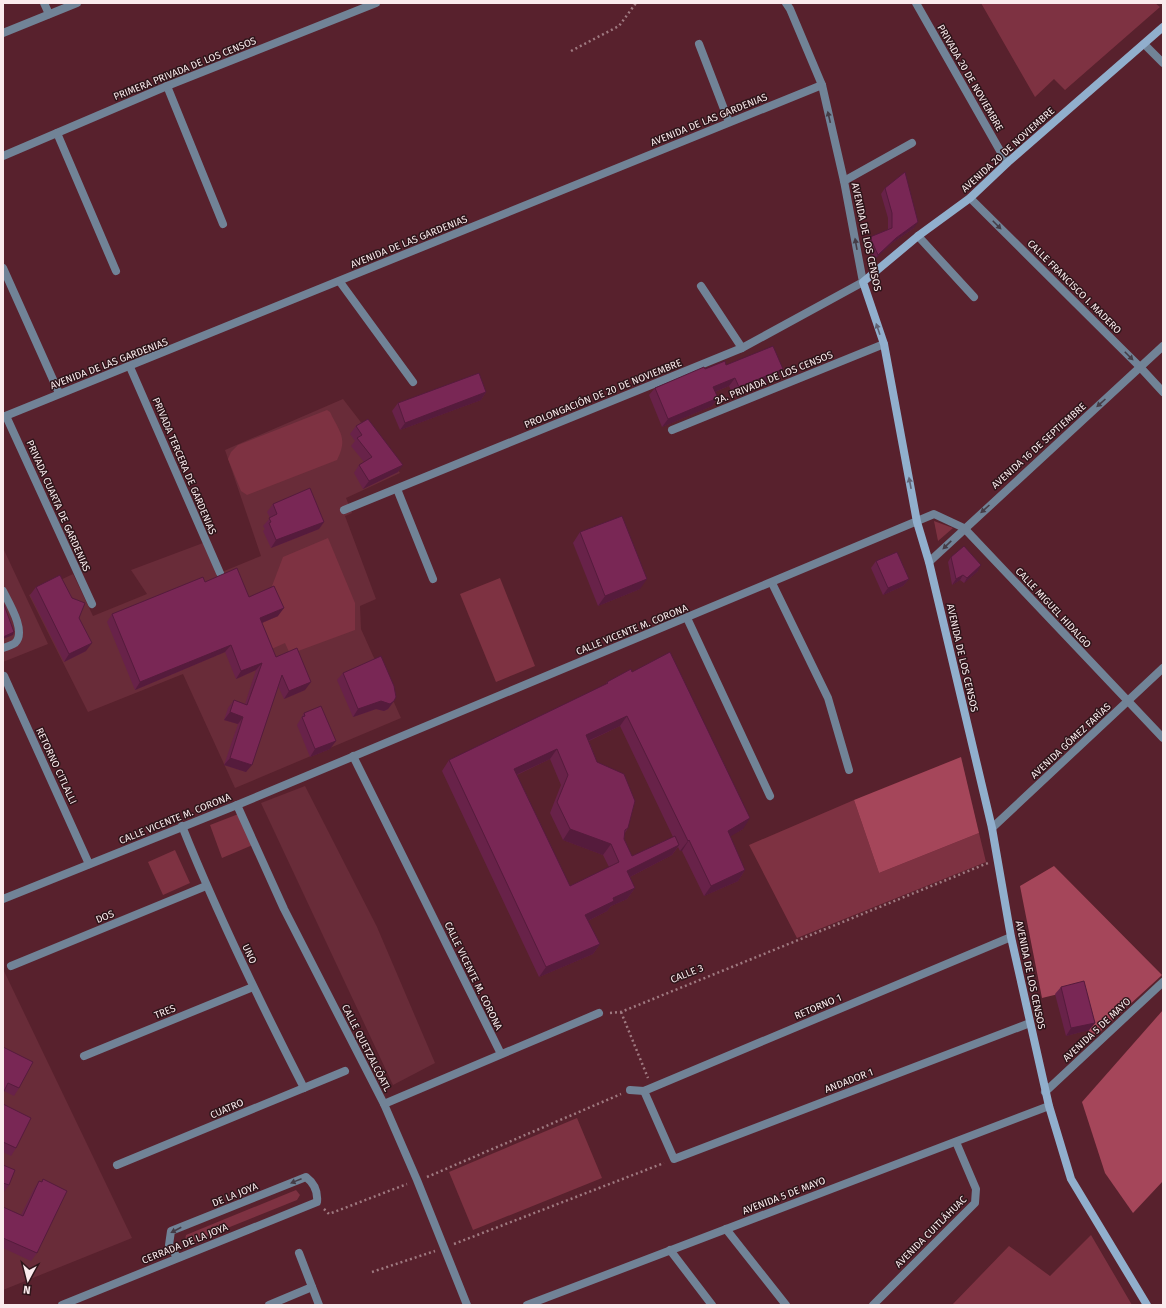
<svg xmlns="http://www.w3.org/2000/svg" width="1166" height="1308" viewBox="0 0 1166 1308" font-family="'Fira Sans',sans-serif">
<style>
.built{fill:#692c39}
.green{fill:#7e3242}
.forest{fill:#a5465a}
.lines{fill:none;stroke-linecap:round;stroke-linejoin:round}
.path{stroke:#9f7a81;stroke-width:2.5;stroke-dasharray:2 3;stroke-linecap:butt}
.lane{stroke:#718397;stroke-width:8}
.street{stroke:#718397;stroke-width:8}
.secondary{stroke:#91afcd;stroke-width:8}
.wall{fill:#682249;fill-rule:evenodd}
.shaded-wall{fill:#551b3c}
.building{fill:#792755;stroke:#551b3c;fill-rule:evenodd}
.oneway{fill:#453c46}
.oneway2{fill:#606274}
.labels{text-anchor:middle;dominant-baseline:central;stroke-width:3;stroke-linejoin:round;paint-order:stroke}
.street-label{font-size:10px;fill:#faebed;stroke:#2e151a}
</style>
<rect width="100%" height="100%" fill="#58212d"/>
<!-- built -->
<g class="built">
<path d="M343 399 400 473 346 498 352 513 345 516 376 599 360 606 361 629 401 718 235 788 183 674 88 712 29 595 73 574 93 616 147 594 131 570 203 543 217 574 261 556 225 450Z"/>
<path d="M3 548 48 644 3 662Z"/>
<path d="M305 786 377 927 435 1063 393 1085 261 803Z"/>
<path d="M3 969 132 1238 3 1290Z"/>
</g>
<!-- green -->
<g class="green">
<path d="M981 3H1155L1160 7 1065 90 1054 79 1035 97Z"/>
<path d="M327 410 330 412C340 433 348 438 337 460L247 495 241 491 228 459 231 452 238 445Z"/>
<path d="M934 521 953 528 938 541Z"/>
<path d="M328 538 355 603V630L290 654 285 643 265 652 255 626 278 616 269 594 283 557Z"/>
<path d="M500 578 535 666 496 682 460 594Z"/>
<path d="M854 800 879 873 979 833 986 862 797 938 749 845Z"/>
<path d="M241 813 255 844 222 858 210 825Z"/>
<path d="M175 850 190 883 163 895 148 862Z"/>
<path d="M577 1118 602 1178 473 1230 449 1172Z"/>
<path d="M296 1190 300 1195 297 1200 190 1243 185 1240 186 1235Z"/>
<path d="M1091 1235 1132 1305H952L1009 1246 1050 1276Z"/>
</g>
<!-- forest -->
<g class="forest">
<path d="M961 757 979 833 879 873 854 800Z"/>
<path d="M1054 866 1162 975 1091 1040 1079 989 1042 998 1020 886Z"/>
<path d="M1163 1010V1181L1133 1213 1105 1173 1082 1102Z"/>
</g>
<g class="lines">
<!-- path -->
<g class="path">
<path d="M571 51 619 26 636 3"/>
<path d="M621 1012 648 1078"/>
<path d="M610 1013 621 1012 988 863"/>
<path d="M427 1177 621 1094"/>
<path d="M324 1209 329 1214 407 1184"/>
<path d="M454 1244 664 1163"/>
<path d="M372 1272 435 1251"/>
</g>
<!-- lane -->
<g class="lane">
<path d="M844 181 912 143"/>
<path d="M918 236 974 297"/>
<path d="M772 583 828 698 849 770"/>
<path d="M687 618 770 796"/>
</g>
<!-- street -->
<g class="street">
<path d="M44 3 49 14"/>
<path d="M916 3 1007 163"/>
<path d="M3 33 77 3"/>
<path d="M699 44 729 122"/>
<path d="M1144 44 1163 63"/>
<path d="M167 86 223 224"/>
<path d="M57 133 116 271"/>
<path d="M3 156 167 86 376 3"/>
<path d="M970 198 1140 367 1163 392"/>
<path d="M3 268 59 393"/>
<path d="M340 282 413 382"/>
<path d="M701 286 742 348"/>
<path d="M130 367 220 573"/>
<path d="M6 416 92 604"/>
<path d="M3 417 822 85"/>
<path d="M672 430 884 344"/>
<path d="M397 489 433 579"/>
<path d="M344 510 742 348 863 282 844 181 822 85 790 9 786 3"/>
<path d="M929 562 1163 346"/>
<path d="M3 591C9 603 27 632 15 643 12 645 6 647 3 648"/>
<path d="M4 676 89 864"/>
<path d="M353 756 501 1054"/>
<path d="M237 805 284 909 384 1104 417 1180 467 1305"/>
<path d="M182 826C218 916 260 1002 304 1088"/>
<path d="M992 828 1163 668"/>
<path d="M3 899 237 805 934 514 964 528 1163 738"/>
<path d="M11 966 206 886"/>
<path d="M84 1056 253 987"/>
<path d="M630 1090 644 1091 1011 937"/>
<path d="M644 1091 674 1159 1030 1023"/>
<path d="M1045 1092 1163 982"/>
<path d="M384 1104 599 1013"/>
<path d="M117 1165 345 1071"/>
<path d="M726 1229 786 1305"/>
<path d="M670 1250 712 1305"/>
<path d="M299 1253 319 1305"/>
<path d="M62 1305 317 1202C318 1192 314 1183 306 1177L171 1231 169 1245 177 1257"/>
<path d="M269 1305 312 1287"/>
<path d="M527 1305 1049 1106"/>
<path d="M873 1305 975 1203 976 1189 956 1142"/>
</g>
<!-- secondary -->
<path class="secondary" d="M1147 1305 1071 1179 1049 1106 1011 937 992 828 929 562 917 522 884 344 863 282 918 236 970 198 1007 163 1163 27"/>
</g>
<!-- wall -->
<g class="wall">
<path d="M885 188 914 228 892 243 874 260 867 242 870 237 888 230V218L881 194Z"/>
<path d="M726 365 777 377 733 395 729 386 715 392 718 398 712 406 662 427 649 395 655 388 705 369Z"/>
<path d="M486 392 481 400 400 430 392 411 398 403Z"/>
<path d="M356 426 398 472 363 489 354 473 359 465 364 462 351 446 355 441 350 434Z"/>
<path d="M273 504 324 522 319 529 271 548 263 531 265 529 263 526 270 518 267 512Z"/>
<path d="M580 532 640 589 598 606 573 543Z"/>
<path d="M951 557 978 571 964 583 960 580 952 585 948 562Z"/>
<path d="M876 561 909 579 903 586 883 595 871 568Z"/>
<path d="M205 582 278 616 262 623 276 657 305 690 284 699 278 686 246 772 224 765 238 724 224 720 228 708 234 700 245 704 256 670 236 679 225 652 135 690 107 622 112 614Z"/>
<path d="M36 587 79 618 86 651 64 662 30 595Z"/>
<path d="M632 672 743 829 730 836 745 870 738 881 704 896 682 851H680L678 847 672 855 630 877 635 888 627 899 611 906 607 911 588 921 600 944 593 954 539 977 442 771 449 760 605 685 607 682ZM620 726 673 837 632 856 624 839 625 833 628 828 597 762 589 741ZM550 759 561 785 550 813 563 840 603 855 609 867 570 886 517 775Z"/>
<path d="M343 673 394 701 388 709 384 711 376 709 353 717 337 680Z"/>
<path d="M304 713 330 749 310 757 297 725Z"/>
<path d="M1061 987 1095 1023 1089 1030 1066 1036 1055 994Z"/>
<path d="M3 1047 19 1088 14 1096 4 1091Z"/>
<path d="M3 1104 16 1148 11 1156 3 1152Z"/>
<path d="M3 1165 9 1185 3 1193Z"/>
<path d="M43 1179 37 1253 31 1261 3 1248V1207L21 1215 34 1189 39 1181 41 1182Z"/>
</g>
<!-- shaded-wall -->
<g class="shaded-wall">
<path d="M918 222 914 228 892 243 874 260 878 255 896 238Z"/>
<path d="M783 369 777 377 733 395 739 387Z"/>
<path d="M735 378 729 386 707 395 713 387Z"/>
<path d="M486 392 481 400 400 430 405 423Z"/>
<path d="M718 398 712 406 662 427 668 419Z"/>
<path d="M403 465 398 472 363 489 369 481Z"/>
<path d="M324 522 319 529 271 548 276 540Z"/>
<path d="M981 565 978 571 964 583 967 578Z"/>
<path d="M963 575 960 580 952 585 956 579Z"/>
<path d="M647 579 640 589 598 606 605 596Z"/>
<path d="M909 579 903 586 883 595 888 588Z"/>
<path d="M284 608 278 616 254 626 260 618Z"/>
<path d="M14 632 13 635 3 639V637Z"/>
<path d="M92 643 86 651 64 662 69 654Z"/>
<path d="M231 645 225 652 135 690 140 682Z"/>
<path d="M262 663 256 670 236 679 241 671Z"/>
<path d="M311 682 305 690 284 699 289 691Z"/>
<path d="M381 701H394L388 709 384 711 376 709 353 717 358 709Z"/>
<path d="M230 712 243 717 238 724 224 720Z"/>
<path d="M627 716 620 726 579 745 586 735Z"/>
<path d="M336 741 330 749 310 757 315 749Z"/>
<path d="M557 749 550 759 507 779 514 769Z"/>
<path d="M230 758 252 765 246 772 224 765Z"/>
<path d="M750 818 743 829 721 842 728 831Z"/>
<path d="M570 829 611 844 603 855 563 840Z"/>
<path d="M689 840 682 851H680L688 841Z"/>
<path d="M679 845 672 855 620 882 627 871Z"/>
<path d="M745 870 738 881 704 896 711 886Z"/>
<path d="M635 888 627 899 611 906 607 911 578 926 585 915 613 898Z"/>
<path d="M600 944 593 954 539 977 546 967Z"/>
<path d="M1095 1023 1089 1030 1066 1036 1071 1028Z"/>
</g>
<!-- building -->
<g class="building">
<path d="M905 172 918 222 896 238 878 255 870 237 892 228V213L885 188Z"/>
<path d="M773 346 783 369 739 387 735 378 713 387 718 398 668 419 655 388 704 367 705 369 725 361 726 365Z"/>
<path d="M479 373 486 392 405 423 398 403Z"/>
<path d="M368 419 403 465 369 481 359 465 372 457 357 438 362 435 356 426Z"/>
<path d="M310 488 324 522 276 540 269 523 271 522 269 518 277 514 273 504Z"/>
<path d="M622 516 647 579 605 596 580 532Z"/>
<path d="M964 546 981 565 967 578 963 575 956 579 951 557Z"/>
<path d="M897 552 909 579 888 588 876 561Z"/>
<path d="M237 568 249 597 274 586 284 608 260 618 276 657 297 648 311 682 289 691 282 675 252 765 230 758 243 717 230 712 234 700 247 705 262 663 241 671 231 645 140 682 112 614 203 577 205 582Z"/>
<path d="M60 575 72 598 85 603 79 618 92 643 69 654 36 587Z"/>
<path d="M3 602 14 632 3 637Z"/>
<path d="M670 652 750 818 728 831 745 870 711 886 689 840 688 841 627 716 586 735 597 762 624 774 635 801 628 828 625 830 624 839 632 856 675 836 679 845 627 871 635 888 613 898 614 901 585 915 600 944 546 967 449 760 608 683 607 682 631 669 632 672ZM557 749 568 775 557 802 570 829 611 844 619 862 570 886 514 769Z"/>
<path d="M381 656 394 686 396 697 394 701 390 704 381 701 358 709 343 673Z"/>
<path d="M321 706 336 741 315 749 302 717 305 716 304 713Z"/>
<path d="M1084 981 1095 1023 1071 1028 1061 987Z"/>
<path d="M3 1047 33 1062 19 1088 8 1083 3 1093Z"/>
<path d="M3 1104 31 1118 16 1148 3 1142Z"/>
<path d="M3 1165 15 1170 9 1185 3 1183Z"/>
<path d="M43 1179 67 1191 37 1253 3 1238V1207L23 1216 39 1181 42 1182Z"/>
</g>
<!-- one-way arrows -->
<defs><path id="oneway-solid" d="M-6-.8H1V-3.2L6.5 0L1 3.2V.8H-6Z"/></defs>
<g class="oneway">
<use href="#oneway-solid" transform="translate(829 117) rotate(-103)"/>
<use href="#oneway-solid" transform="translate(997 225) rotate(45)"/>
<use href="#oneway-solid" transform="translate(856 244) rotate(-100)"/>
<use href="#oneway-solid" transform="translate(1129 356) rotate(45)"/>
<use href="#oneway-solid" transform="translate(1101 403) rotate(138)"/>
<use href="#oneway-solid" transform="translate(985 509) rotate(138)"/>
<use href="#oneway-solid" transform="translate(947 545) rotate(136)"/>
<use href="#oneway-solid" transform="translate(296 1181) rotate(158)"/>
<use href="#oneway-solid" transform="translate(176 1230) rotate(152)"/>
</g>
<g class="oneway2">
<use href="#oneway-solid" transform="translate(878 329) rotate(-109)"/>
<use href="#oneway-solid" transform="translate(910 483) rotate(-101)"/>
</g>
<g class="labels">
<!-- street labels -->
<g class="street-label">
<text transform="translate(185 69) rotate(-22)">PRIMERA PRIVADA DE LOS CENSOS</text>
<text transform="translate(970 78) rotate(60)">PRIVADA 20 DE NOVIEMBRE</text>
<text transform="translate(709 120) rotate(-22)">AVENIDA DE LAS GARDENIAS</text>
<text transform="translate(1008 150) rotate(-42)">AVENIDA 20 DE NOVIEMBRE</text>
<text transform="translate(866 237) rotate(78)">AVENIDA DE LOS CENSOS</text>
<text transform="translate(409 242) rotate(-22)">AVENIDA DE LAS GARDENIAS</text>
<text transform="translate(1074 287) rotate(45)">CALLE FRANCISCO I. MADERO</text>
<text transform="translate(109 364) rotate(-21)">AVENIDA DE LAS GARDENIAS</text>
<text transform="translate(774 378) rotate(-22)">2A. PRIVADA DE LOS CENSOS</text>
<text transform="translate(603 394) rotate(-22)">PROLONGACIÓN DE 20 DE NOVIEMBRE</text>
<text transform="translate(1039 446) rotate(-42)">AVENIDA 16 DE SEPTIEMBRE</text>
<text transform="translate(184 466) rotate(67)">PRIVADA TERCERA DE GARDENIAS</text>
<text transform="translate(58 506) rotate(66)">PRIVADA CUARTA DE GARDENIAS</text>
<text transform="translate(1053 608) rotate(47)">CALLE MIGUEL HIDALGO</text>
<text transform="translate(632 630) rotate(-22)">CALLE VICENTE M. CORONA</text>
<text transform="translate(962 658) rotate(77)">AVENIDA DE LOS CENSOS</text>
<text transform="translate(1071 741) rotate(-43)">AVENIDA GÓMEZ FARÍAS</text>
<text transform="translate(56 766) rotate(65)">RETORNO CITLALLI</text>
<text transform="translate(175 819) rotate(-22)">CALLE VICENTE M. CORONA</text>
<text transform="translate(105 917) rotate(-22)">DOS</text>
<text transform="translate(249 954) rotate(65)">UNO</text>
<text transform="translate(687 974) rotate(-22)">CALLE 3</text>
<text transform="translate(1030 975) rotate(78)">AVENIDA DE LOS CENSOS</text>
<text transform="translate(473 976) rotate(64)">CALLE VICENTE M. CORONA</text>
<text transform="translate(818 1007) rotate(-23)">RETORNO 1</text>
<text transform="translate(165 1012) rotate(-22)">TRES</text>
<text transform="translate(1097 1030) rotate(-43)">AVENIDA 5 DE MAYO</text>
<text transform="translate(366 1048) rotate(63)">CALLE QUETZALCÓATL</text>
<text transform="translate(849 1081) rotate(-21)">ANDADOR 1</text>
<text transform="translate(227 1109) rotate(-23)">CUATRO</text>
<text transform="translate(235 1195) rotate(-22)">DE LA JOYA</text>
<text transform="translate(784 1196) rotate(-21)">AVENIDA 5 DE MAYO</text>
<text transform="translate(931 1232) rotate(-45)">AVENIDA CUITLÁHUAC</text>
<text transform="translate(185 1244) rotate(-22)">CERRADA DE LA JOYA</text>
</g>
</g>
<!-- border -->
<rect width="1166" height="1308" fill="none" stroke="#faebed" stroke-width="8"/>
<!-- north arrow -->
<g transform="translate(28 1280) rotate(187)" stroke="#2e151a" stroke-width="3" paint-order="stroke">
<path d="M0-3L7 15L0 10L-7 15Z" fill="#faebed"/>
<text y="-6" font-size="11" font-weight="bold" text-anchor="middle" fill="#faebed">N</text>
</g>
</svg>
